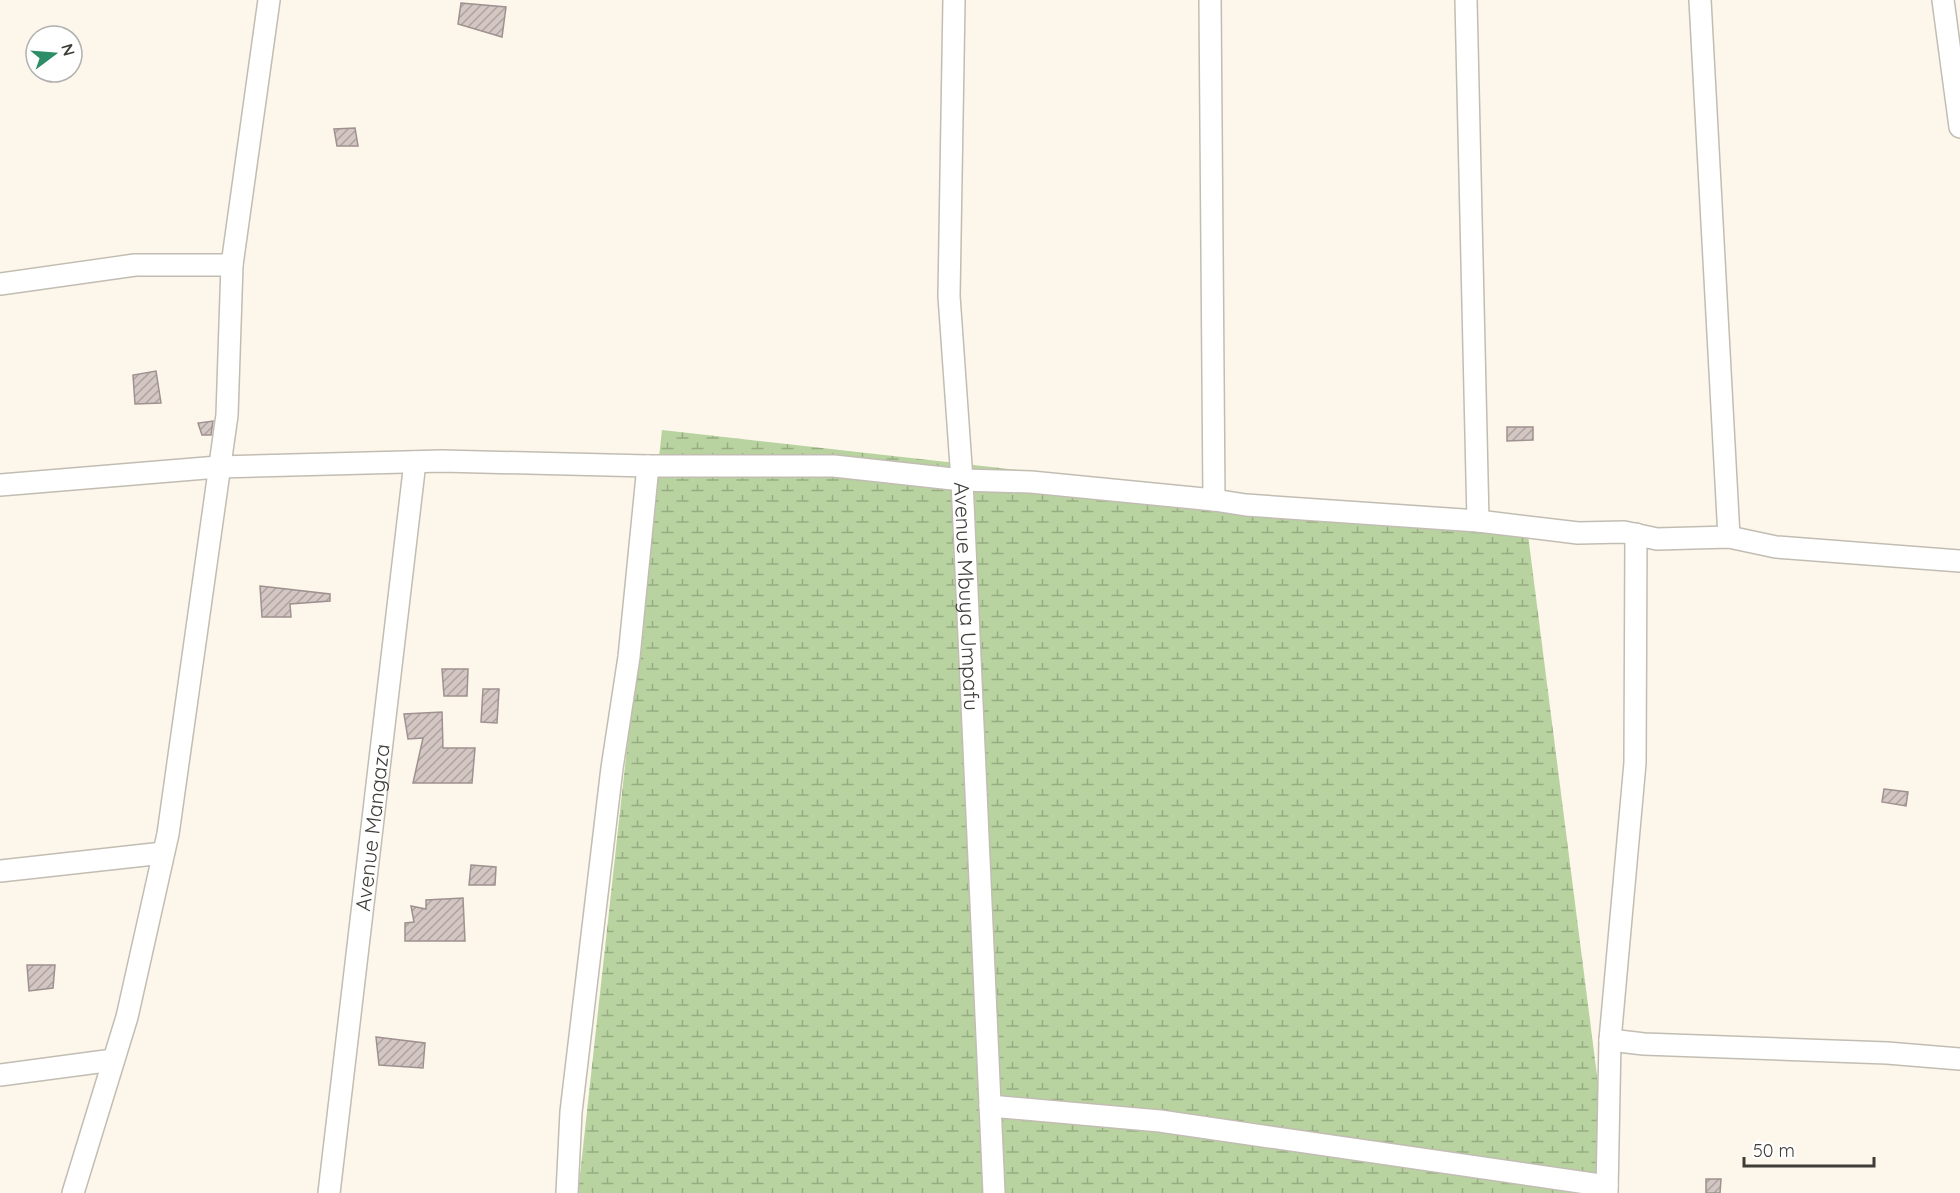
<svg xmlns="http://www.w3.org/2000/svg" width="1960" height="1193" viewBox="0 0 1960 1193" font-family="Quicksand,sans-serif">
<style>
.wetland{fill:url(#wetland-marsh)}
.building{fill:url(#building-hatch);stroke:#9e918f;stroke-width:1.5}
.lines{fill:none;stroke-linecap:round;stroke-linejoin:round}
.minor-casing{stroke:#c2bdb2;stroke-width:24}
.minor{stroke:#fff;stroke-width:21}
.labels{text-anchor:middle;dominant-baseline:central;stroke-width:4.5;stroke-linejoin:round;paint-order:stroke}
.street-label{font-size:21px;fill:#3f3d38;stroke:#fff}
</style>
<defs>
<pattern id="wetland-marsh" width="20" height="14" patternUnits="userSpaceOnUse" patternTransform="scale(1.5)"><rect width="20" height="14" fill="#b8d3a0"/><path d="M1 5h8M5 5V1M11 12h8M15 12V8" fill="none" stroke="#97ac83"/></pattern>
<pattern id="building-hatch" width="6" height="6" patternUnits="userSpaceOnUse" patternTransform="scale(1.5)"><rect width="6" height="6" fill="#d3c6c3"/><path d="M-1 1l2-2M0 6l6-6M5 7l2-2" fill="none" stroke="#ada29f"/></pattern>
</defs>
<rect width="100%" height="100%" fill="#fcf6eb"/>
<!-- wetland -->
<path class="wetland" d="M662 430 1527 527 1612 1193H578Z"/>
<!-- building -->
<g class="building">
<path d="M461 3 506 7 502 37 458 24Z"/>
<path d="M355 128 358 146H337L334 129Z"/>
<path d="M156 371 161 403 135 404 133 375Z"/>
<path d="M213 421 211 435H202L198 423Z"/>
<path d="M1507 427H1533V440L1507 441Z"/>
<path d="M260 586 330 594V601L290 604 291 617H262Z"/>
<path d="M442 669H468L467 696H444Z"/>
<path d="M483 689H499L497 723 481 722Z"/>
<path d="M442 712 443 748H475L472 783H413L423 738 408 739 404 714Z"/>
<path d="M1884 789 1908 792 1906 806 1882 802Z"/>
<path d="M471 865 496 867 495 885H469Z"/>
<path d="M463 898 465 941H405V923L414 922 411 906 426 909V900Z"/>
<path d="M27 965H55L53 988 29 991Z"/>
<path d="M376 1037 425 1043 423 1068 379 1065Z"/>
<path d="M1706 1179H1721L1720 1193H1706Z"/>
</g>
<g class="lines">
<!-- minor casing -->
<g class="minor-casing">
<g id="minor">
<path id="s1" d="M954 0 949 296 962 480 994 1193"/>
<path d="M1210 0 1214 500"/>
<path d="M1466 0 1478 521"/>
<path d="M1700 0 1729 537"/>
<path d="M1943 0 1960 127"/>
<path d="M0 284 135 265H232"/>
<path d="M0 485 218 467 442 461 648 466H834L962 480 1031 482 1214 500 1246 505 1478 521 1578 533 1624 532 1657 539 1729 537 1776 547 1960 561"/>
<path d="M0 871 163 853"/>
<path d="M1610 1040 1644 1044 1887 1053 1960 1059"/>
<path d="M0 1075 113 1060"/>
<path d="M990 1106 1160 1121 1607 1186"/>
<path d="M73 1193 127 1017 168 834 227 415 232 265 269 0"/>
<path id="s2" d="M329 1193 415 462"/>
<path d="M567 1193 571 1112 612 768 629 657 648 466"/>
<path d="M1607 1193 1610 1040 1635 763 1636 534"/>
</g>
</g>
<!-- minor -->
<use href="#minor" class="minor"/>
</g>
<g class="labels">
<!-- street labels -->
<g class="street-label">
<text stroke="none"><textPath href="#s1" startOffset="597">Avenue Mbuya Umpafu</textPath></text>
<text stroke="none"><textPath href="#s2" startOffset="368">Avenue Mangaza</textPath></text>
</g>
</g>
<!-- north arrow -->
<g transform="translate(54 54) rotate(74)"><circle r="28" fill="#ffffff" stroke="#b2b1af" stroke-width="1.5"/>
<path d="M0-4.5L10 22L0 15L-10 22Z" fill="#2d8d66"/>
<text y="-9" font-size="16" font-weight="bold" text-anchor="middle" fill="#3f3d38">N</text>
</g>
<!-- scale -->
<path d="M1744 1157v9h130v-9" fill="none" stroke="#3f3d38" stroke-width="3"/>
<text x="1753" y="1157" font-size="18" fill="#3f3d38" stroke="#ffffff" stroke-width="4.5" paint-order="stroke">50 m</text>
</svg>
